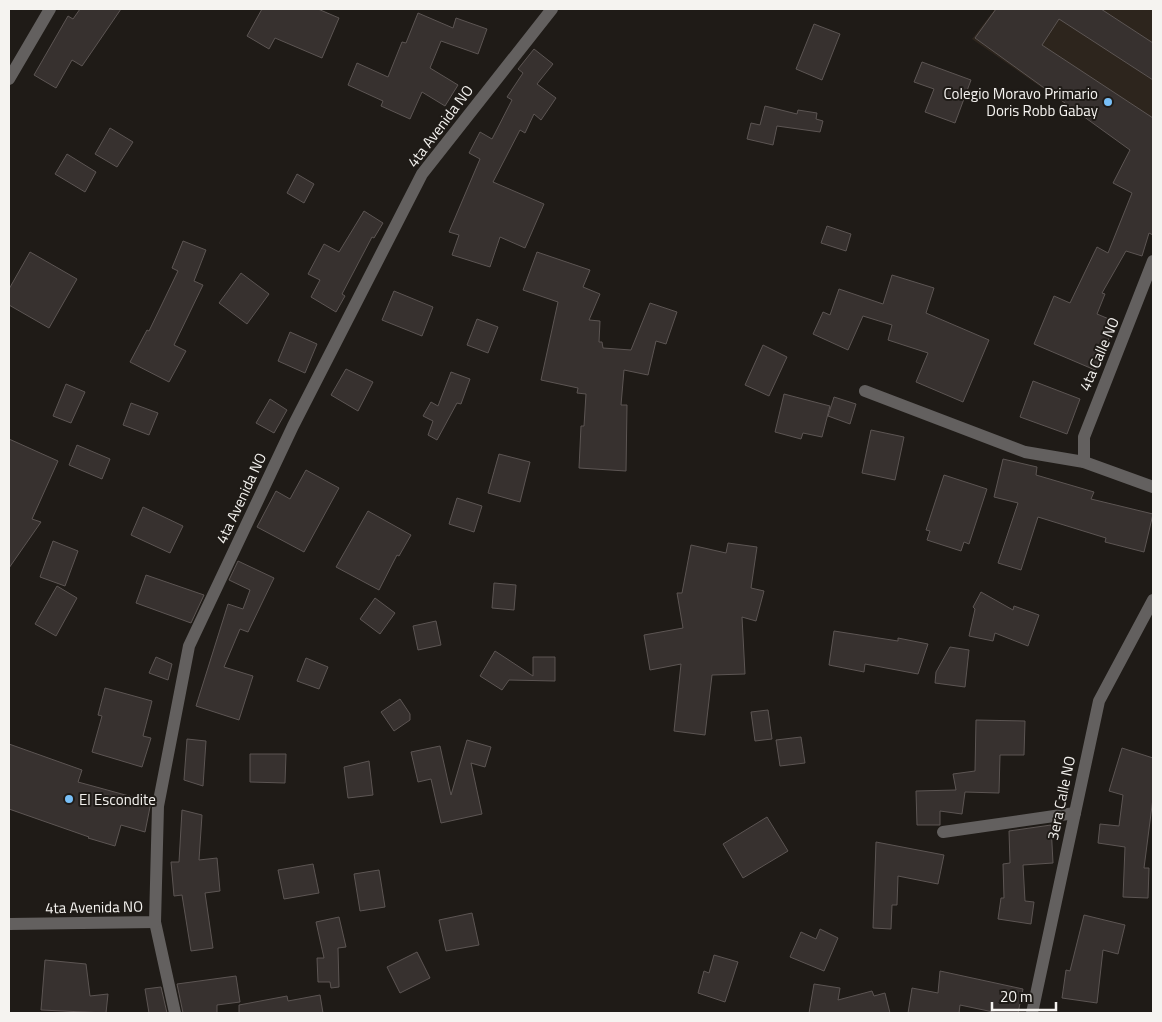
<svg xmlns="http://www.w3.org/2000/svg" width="1162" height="1022" viewBox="0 0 1162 1022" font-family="'Titillium Web',sans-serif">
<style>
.built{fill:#2d251d}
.building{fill:#37312f;stroke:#5c5553}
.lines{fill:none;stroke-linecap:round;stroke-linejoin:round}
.minor{stroke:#63605f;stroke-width:12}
.poi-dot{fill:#78bff7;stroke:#1f1b17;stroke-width:2}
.labels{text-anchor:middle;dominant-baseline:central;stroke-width:4;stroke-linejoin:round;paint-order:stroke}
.poi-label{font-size:15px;fill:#f5f3f0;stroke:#1f1b17;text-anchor:end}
.street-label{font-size:15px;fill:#f5f3f0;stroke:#1f1b17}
</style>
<rect width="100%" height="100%" fill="#1f1b17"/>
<!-- built -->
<path class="built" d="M995 9H1153V165L972 39Z"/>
<!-- building -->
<g class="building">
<path d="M80 9H121L82 66 72 60 56 88 34 75 68 16 73 19Z"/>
<path d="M262 9H318L339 18 322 58 275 38 269 49 247 36Z"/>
<path d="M996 9H1101L1153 43V80L1059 19 1042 45 1153 118V235L1149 233 1142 256 1126 251 1102 293 1105 294 1097 314 1116 322 1095 370 1034 344 1054 296 1070 303 1097 247 1108 253 1132 193 1113 183 1130 150 975 38Z"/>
<path d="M418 13 453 28 456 18 487 29 478 54 441 41 430 68 458 85 445 106 422 92 410 119 381 106 383 101 348 85 357 63 388 77 402 42 406 43Z"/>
<path d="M814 24 840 34 822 80 796 69Z"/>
<path d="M534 49 553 64 537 84 556 98 541 120 534 114 525 133 520 130 493 182 544 204 525 248 500 237 490 267 452 255 459 235 449 232 480 159 469 153 480 132 492 139 512 100 507 97 523 73 518 69Z"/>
<path d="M922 62 971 80 955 123 925 112 934 89 914 82Z"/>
<path d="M765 106 797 114 798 110 817 113 816 119 823 121 820 132 777 126 773 145 747 139 751 123 760 125Z"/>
<path d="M110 128 133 142 117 167 95 154Z"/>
<path d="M67 154 96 172 85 192 55 174Z"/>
<path d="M297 174 314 184 304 203 287 193Z"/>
<path d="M364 211 383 223 374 238 372 237 342 294 345 296 336 312 311 297 320 280 308 274 324 244 339 252Z"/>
<path d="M827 226 851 234 846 251 821 243Z"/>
<path d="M183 241 206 250 194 281 203 285 174 345 186 351 169 382 130 362 147 330 149 331 178 271 172 268Z"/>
<path d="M30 252 77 279 49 328 9 305V289Z"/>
<path d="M537 252 590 270 583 287 600 294 589 320 600 321 599 342H602L603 348 631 350 650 303 677 312 666 344 656 341 648 375 624 370 621 405H627L626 471 579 468 581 426H584L586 394 577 393 578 388 541 380 558 302 523 290Z"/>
<path d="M241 273 269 294 247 324 219 303Z"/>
<path d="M892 275 934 288 926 313 989 340 963 402 916 382 928 353 888 340 892 325 863 316 848 350 813 334 823 312 830 315 839 289 883 304Z"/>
<path d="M394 291 433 307 422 336 382 320Z"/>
<path d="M477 319 498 327 488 353 467 345Z"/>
<path d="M290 332 317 344 305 373 278 361Z"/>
<path d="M763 345 787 357 769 396 745 385Z"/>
<path d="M346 369 373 382 358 411 331 395Z"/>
<path d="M451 372 470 379 461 404 457 403 437 440 428 435 433 421 423 416 431 402 438 406Z"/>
<path d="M1033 381 1080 399 1067 434 1020 417Z"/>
<path d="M66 384 85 392 71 423 53 416Z"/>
<path d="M784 394 830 406 822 437 803 433 801 439 775 432Z"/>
<path d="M834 397 856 404 850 424 828 416Z"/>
<path d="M270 399 287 410 274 433 256 423Z"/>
<path d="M131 403 158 413 149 435 123 425Z"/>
<path d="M871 430 904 437 895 480 862 473Z"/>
<path d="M9 439 58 461 32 519 41 522 9 568Z"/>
<path d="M77 445 110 459 102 479 69 465Z"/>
<path d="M499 454 530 462 520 502 488 493Z"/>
<path d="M1003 459 1037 467 1036 475 1094 492 1091 499 1153 514 1144 552 1105 542 1106 538 1038 517 1021 570 998 563 1018 503 994 497Z"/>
<path d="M306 470 339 488 304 552 257 527 276 491 290 499Z"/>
<path d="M944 475 987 489 969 544 964 542 961 551 927 540 930 531 926 530Z"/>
<path d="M457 498 482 506 474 532 449 524Z"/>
<path d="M143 507 183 526 170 553 131 535Z"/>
<path d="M368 511 411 535 399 556 397 555 379 590 336 567Z"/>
<path d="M53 541 78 551 65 586 40 577Z"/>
<path d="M728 543 757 547 751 588 764 591 756 621 742 617 745 674 712 675 705 735 674 731 681 664 650 670 644 635 683 628 677 593H682L691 545 726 553Z"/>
<path d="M238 561 274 578 248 632 240 629 224 667 253 676 239 720 196 706 228 604 243 609 250 590 229 580Z"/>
<path d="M146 575 204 595 191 623 136 603Z"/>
<path d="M494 583 516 585 514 610 492 608Z"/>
<path d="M57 586 77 598 56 636 35 624Z"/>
<path d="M981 592 1013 610 1014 606 1039 615 1028 646 995 633 993 641 969 636 975 609 973 607Z"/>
<path d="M375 598 395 613 380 634 360 619Z"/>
<path d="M436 621 441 645 418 650 413 626Z"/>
<path d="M834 631 898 641V638L928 644 918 674 865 664 864 672 829 665Z"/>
<path d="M950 647 969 650 965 687 935 683 936 672Z"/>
<path d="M495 651 533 676V657H555V681L509 680 502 690 480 676Z"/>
<path d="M156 657 172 664 168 680 149 673Z"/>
<path d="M306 658 328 667 319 689 297 681Z"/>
<path d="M105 688 152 701 143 736 151 738 142 767 92 752 102 716 98 715Z"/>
<path d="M400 699 410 714V720L394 731 381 712Z"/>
<path d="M768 710 772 739 755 741 751 712Z"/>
<path d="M976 720 1025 721 1024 755H1000L999 793 965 792 962 814 940 811V825H917L916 791 956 790 953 774 975 771Z"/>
<path d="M801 737 805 763 780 766 776 740Z"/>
<path d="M187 739 206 741 203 786 184 780Z"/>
<path d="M467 740 491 747 485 767 471 763 482 814 441 823 431 779 418 782 411 752 440 746 451 795Z"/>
<path d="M9 744 82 770 78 782 151 802 145 832 121 825 115 846 88 838 89 837 9 809Z"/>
<path d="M1122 748 1153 758V798L1144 868H1149L1148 898 1123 897 1125 847 1098 843 1100 824 1119 826 1123 795 1109 791Z"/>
<path d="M250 754H286L285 783 250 782Z"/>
<path d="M369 761 373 795 348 798 344 767Z"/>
<path d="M182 810 202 815 199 860 217 858 220 891 205 893 213 948 191 951 182 895 174 896 171 862H179Z"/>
<path d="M767 817 788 851 743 878 723 844Z"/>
<path d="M1051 825 1053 863 1023 865 1025 901 1034 902 1031 924 998 919 1001 898H1004L1003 864 1010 863 1009 831Z"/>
<path d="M876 842 944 855 938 884 898 876 897 905H892L891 929 873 928Z"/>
<path d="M313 864 319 893 284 899 278 870Z"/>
<path d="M379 870 385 907 360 911 354 874Z"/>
<path d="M472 913 479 945 446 951 439 920Z"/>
<path d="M1084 915 1125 925 1118 954 1103 950 1097 1003 1062 998 1066 970 1070 971Z"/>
<path d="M339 917 346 947 338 948 339 987 331 988 330 982H318L317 958H324L316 922Z"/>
<path d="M820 929 838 938 824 971 790 957 801 932 816 939Z"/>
<path d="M417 952 430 978 400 993 387 967Z"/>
<path d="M714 955 738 962 725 1002 698 993 704 971 709 973Z"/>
<path d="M45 960 86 964 90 996 108 994 106 1013 41 1010Z"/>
<path d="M940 971 1023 989 1018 1013H998L960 1005 959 1013H908L912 988 938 993Z"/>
<path d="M236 976 240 1002 217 1005V1013H183L177 984Z"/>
<path d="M814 984 840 988 838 1000 872 991 874 996 885 993 890 1013H809Z"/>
<path d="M161 987 167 1013H149L145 989Z"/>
<path d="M320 995 323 1013H239V1005L287 996 288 1001Z"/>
</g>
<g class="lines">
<!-- minor -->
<g class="minor">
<path d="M9 79 50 9"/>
<path d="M865 391 1025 452 1084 462 1153 487"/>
<path d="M1084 462V437L1153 261"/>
<path d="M943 832 1075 813"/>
<path d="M155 922 175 1013"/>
<path d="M9 924 155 922 158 806 189 646 293 426 422 174 552 9"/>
<path d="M1032 1013 1099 701 1153 600"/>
</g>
</g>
<!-- markers -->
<g class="poi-dot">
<circle cx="1108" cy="102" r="5"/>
<circle cx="69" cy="799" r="5"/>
</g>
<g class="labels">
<!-- poi labels -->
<g class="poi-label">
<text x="1098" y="93">Colegio Moravo Primario<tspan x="1098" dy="17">Doris Robb Gabay</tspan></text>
<text x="79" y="799" text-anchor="start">El Escondite</text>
</g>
<!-- street labels -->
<g class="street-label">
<text transform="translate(440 126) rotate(-53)">4ta Avenida NO</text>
<text transform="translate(1099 354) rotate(-67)">4ta Calle NO</text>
<text transform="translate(241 498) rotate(-65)">4ta Avenida NO</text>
<text transform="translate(1061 798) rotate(-78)">3era Calle NO</text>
<text transform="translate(94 907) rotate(-1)">4ta Avenida NO</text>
</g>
</g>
<!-- border -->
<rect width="1162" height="1022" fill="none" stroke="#f5f3f0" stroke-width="20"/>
<!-- scale -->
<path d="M992 1002v8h64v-8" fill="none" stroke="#f5f3f0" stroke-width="2.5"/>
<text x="1000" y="1002" font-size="15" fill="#f5f3f0" stroke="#1f1b17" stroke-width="4" paint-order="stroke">20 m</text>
</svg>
